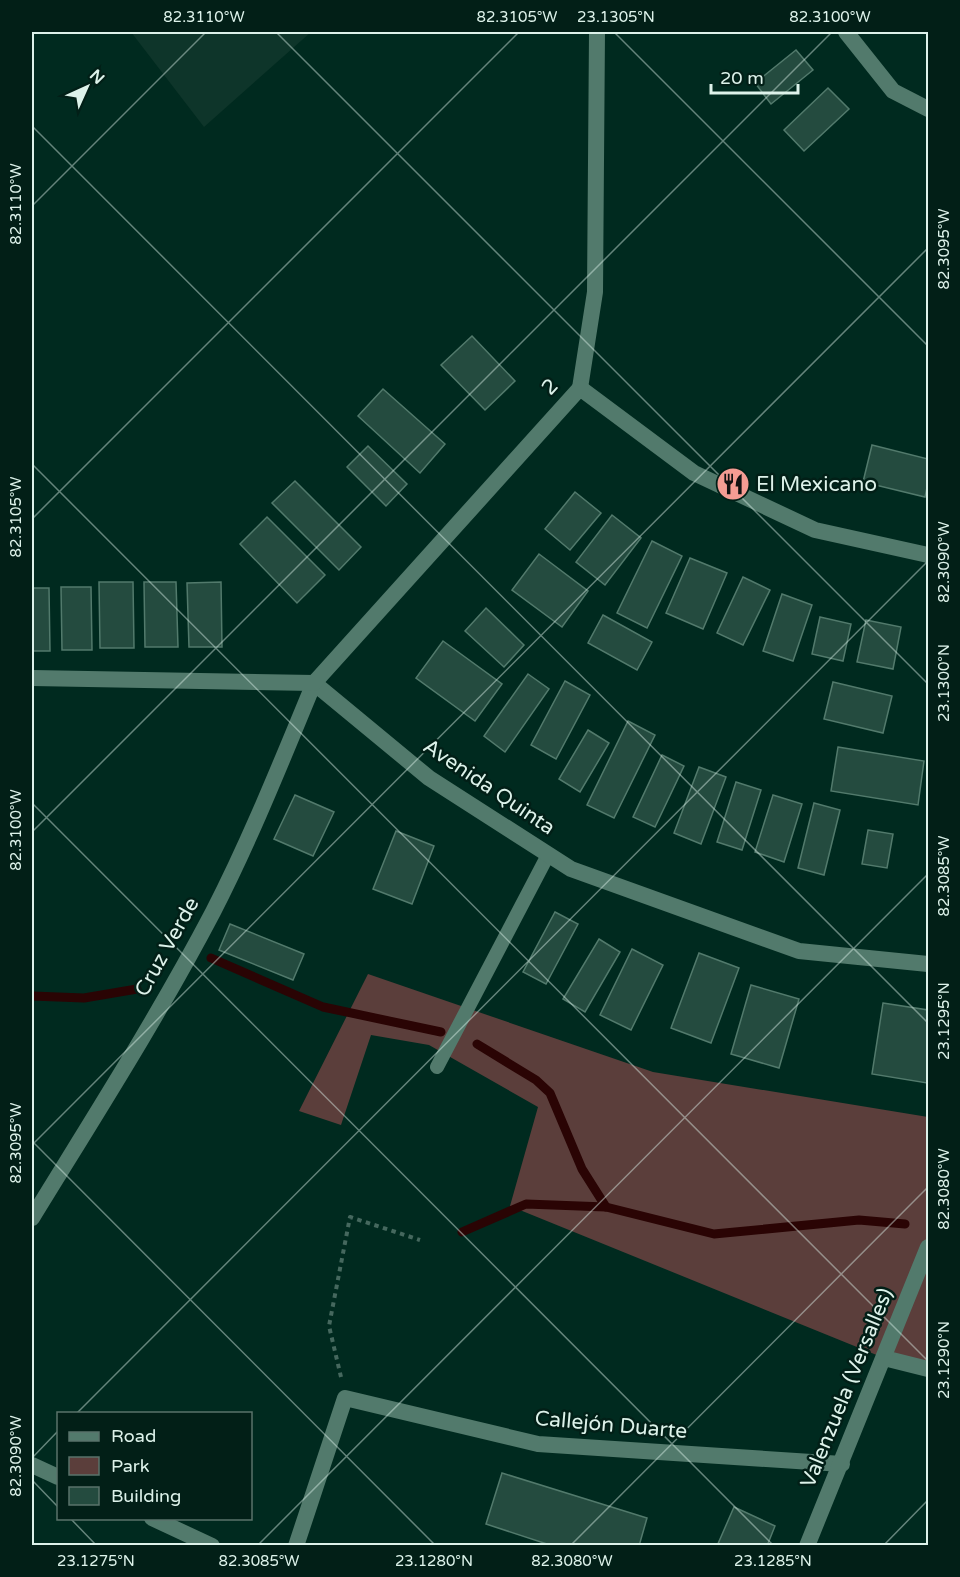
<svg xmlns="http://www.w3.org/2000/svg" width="960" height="1577" viewBox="0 0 960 1577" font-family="'Varela Round',sans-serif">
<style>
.built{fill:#0e352a}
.green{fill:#5b3e3b}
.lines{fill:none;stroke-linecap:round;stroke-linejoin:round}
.stream{stroke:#2a0404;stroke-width:9}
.building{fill:#244b3f;stroke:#527a6c;stroke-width:1.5}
.path{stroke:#45685e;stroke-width:4;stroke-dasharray:4.5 4.5;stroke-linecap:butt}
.service{stroke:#527a6c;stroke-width:14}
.minor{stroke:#527a6c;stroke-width:16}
.tertiary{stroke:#527a6c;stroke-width:16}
.ticks{fill:none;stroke:#ddf2ea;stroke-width:1.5;stroke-opacity:0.45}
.labels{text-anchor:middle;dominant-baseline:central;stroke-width:5;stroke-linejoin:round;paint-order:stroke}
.street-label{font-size:21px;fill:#ddf2ea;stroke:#021f17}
.poi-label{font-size:21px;fill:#ddf2ea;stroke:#021f17;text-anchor:start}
.neatline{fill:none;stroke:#ddf2ea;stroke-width:2}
.ticks-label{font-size:15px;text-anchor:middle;fill:#ddf2ea}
</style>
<rect width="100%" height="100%" fill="#002a1f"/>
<!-- built -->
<path class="built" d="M131 32H311L204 127Z"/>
<!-- green -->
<path class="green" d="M368 974 653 1072 928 1117V1369L884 1358 510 1206 538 1107 429 1045 371 1035 341 1125 299 1111Z"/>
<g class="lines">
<!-- stream -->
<g class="stream">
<path d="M211 958 323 1007 441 1032"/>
<path d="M32 996 84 998 137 989"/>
<path d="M477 1044 536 1080 550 1093 582 1169 606 1207"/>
<path d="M462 1232 526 1204 606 1207 714 1234 859 1220 905 1224"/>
</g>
</g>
<!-- building -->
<g class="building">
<path d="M796 50 813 70 771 104 755 83Z"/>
<path d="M828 88 849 109 804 151 784 130Z"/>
<path d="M472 336 515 381 485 410 441 365Z"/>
<path d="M383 389 445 444 420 473 358 416Z"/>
<path d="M872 445 928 459V483L925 497 863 482Z"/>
<path d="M368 446 407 484 386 506 347 467Z"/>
<path d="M295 481 361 547 339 570 272 503Z"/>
<path d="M575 492 601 513 570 550 545 529Z"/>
<path d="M612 515 641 538 605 585 576 562Z"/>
<path d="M267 517 325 575 297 603 240 544Z"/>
<path d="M652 541 682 556 647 628 617 613Z"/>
<path d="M539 554 588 591 562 627 512 590Z"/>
<path d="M690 558 727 573 703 629 666 613Z"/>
<path d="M743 577 770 590 743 645 717 633Z"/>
<path d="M99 582H133L134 648H100Z"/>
<path d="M144 582H176L178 647H145Z"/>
<path d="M221 582 222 647H189L187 583Z"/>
<path d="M61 587H91L92 650H62Z"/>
<path d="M32 588H49L50 651H32Z"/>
<path d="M782 594 812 605 793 661 763 651Z"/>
<path d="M486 608 524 645 504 667 465 631Z"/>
<path d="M603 615 652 642 637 670 588 643Z"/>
<path d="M820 617 851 624 843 661 812 654Z"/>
<path d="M866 620 901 627 893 669 857 662Z"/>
<path d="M443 641 502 684 475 721 416 678Z"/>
<path d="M528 674 549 689 505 752 484 736Z"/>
<path d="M565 681 590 695 556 759 531 745Z"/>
<path d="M833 682 892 696 883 733 824 719Z"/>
<path d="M628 721 655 735 614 818 587 805Z"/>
<path d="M588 730 609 743 580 792 559 779Z"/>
<path d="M838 747 924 761 918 805 831 791Z"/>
<path d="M662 755 684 766 655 827 633 817Z"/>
<path d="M699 767 726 777 701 844 674 833Z"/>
<path d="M736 782 761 790 742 850 717 842Z"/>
<path d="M295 795 334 812 313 856 274 839Z"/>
<path d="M773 795 802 804 784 862 755 852Z"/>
<path d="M814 803 840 810 824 875 798 868Z"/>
<path d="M868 830 893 834 887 868 862 864Z"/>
<path d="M396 831 434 846 412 904 373 889Z"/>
<path d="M555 912 578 924 546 984 523 972Z"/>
<path d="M230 924 304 954 293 980 219 950Z"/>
<path d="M599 939 620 952 585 1012 563 999Z"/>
<path d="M632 949 663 965 631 1030 600 1015Z"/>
<path d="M699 953 739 968 711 1043 671 1028Z"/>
<path d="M751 985 799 999 779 1068 731 1054Z"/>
<path d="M883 1003 928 1010V1070L927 1083 872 1074Z"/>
<path d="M502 1473 647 1518 639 1546H553L486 1524Z"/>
<path d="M734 1507 775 1526 767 1546H717Z"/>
</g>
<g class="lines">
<!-- path -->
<path class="path" d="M341 1377 329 1326 350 1217 420 1240"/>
<!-- service -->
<path class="service" d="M437 1067 548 855"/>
<!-- minor -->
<g class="minor">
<path d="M846 32 893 91 928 109"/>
<path d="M580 388 595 292 597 32"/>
<path d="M32 1218C94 1117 158 1017 213 912 251 838 282 760 314 683L429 778 571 869 799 951 928 964"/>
<path d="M884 1358 928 1369"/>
<path d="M32 1465 58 1477"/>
<path d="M152 1518 212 1546"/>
<path d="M296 1546 345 1398 538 1444 842 1464"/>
</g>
<!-- tertiary -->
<g class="tertiary">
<path d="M32 678 314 683 580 388 694 473 815 530 928 555"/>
<path d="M807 1546 928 1247"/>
</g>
</g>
<!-- ticks -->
<path class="ticks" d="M276 32 928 684M614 32 928 346M32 126 928 1023M32 206 206 32M32 464 928 1361M32 519 519 32M32 803 774 1546M32 832 832 32M32 1141 436 1546M32 1145 928 248M76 1414 928 561M32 1458 58 1431M32 1480 58 1507M70 1518 97 1546M257 1546 928 874M570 1546 928 1187M883 1546 928 1500"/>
<!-- icons -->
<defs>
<g id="restaurant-disc" transform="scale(1.725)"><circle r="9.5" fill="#f59c93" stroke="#021f17"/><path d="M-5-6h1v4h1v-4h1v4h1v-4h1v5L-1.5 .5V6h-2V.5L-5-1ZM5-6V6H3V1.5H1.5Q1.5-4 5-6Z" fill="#111"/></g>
</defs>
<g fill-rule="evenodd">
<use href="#restaurant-disc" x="733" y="484"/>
</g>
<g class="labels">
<!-- street labels -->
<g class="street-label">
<text transform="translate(550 387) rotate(-48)">2</text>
<text transform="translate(489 787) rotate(34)">Avenida Quinta</text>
<text transform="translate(167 947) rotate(-61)">Cruz Verde</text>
<text transform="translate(847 1388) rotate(-68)">Valenzuela (Versalles)</text>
<text transform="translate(611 1425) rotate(5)">Callejón Duarte</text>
</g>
<!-- poi labels -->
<g class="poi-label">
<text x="756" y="484">El Mexicano</text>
</g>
</g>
<!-- border -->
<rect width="960" height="1577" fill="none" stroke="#021f17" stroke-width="66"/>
<!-- legend -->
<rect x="57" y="1412" width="195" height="108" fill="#021f17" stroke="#5a736b" stroke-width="1.5"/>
<rect x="69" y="1432" width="30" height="9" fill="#527a6c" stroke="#5a736b" stroke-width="1.5"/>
<text x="111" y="1442" font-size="18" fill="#ddf2ea">Road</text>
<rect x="69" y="1457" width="30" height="18" fill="#5b3e3b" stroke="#5a736b" stroke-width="1.5"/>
<text x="111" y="1472" font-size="18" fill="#ddf2ea">Park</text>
<rect x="69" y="1487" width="30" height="18" fill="#244b3f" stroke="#5a736b" stroke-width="1.5"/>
<text x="111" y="1502" font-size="18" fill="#ddf2ea">Building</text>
<!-- north arrow -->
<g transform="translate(87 87) rotate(45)" stroke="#021f17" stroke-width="4.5" paint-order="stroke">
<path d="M0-4.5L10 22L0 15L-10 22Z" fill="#ddf2ea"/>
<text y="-9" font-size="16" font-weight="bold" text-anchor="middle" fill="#ddf2ea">N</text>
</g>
<!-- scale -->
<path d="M711 84v9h87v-9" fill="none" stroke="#ddf2ea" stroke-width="3"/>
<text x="720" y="84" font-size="18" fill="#ddf2ea" stroke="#021f17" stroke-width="4.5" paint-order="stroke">20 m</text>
<rect x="33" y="33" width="894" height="1511" class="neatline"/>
<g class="ticks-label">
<text x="204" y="22">82.3110°W</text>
<text x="517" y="22">82.3105°W</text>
<text x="616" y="22">23.1305°N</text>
<text x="830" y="22">82.3100°W</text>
<text transform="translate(16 204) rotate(-90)" y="5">82.3110°W</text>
<text transform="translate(944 249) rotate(-90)" y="5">82.3095°W</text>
<text transform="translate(16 517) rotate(-90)" y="5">82.3105°W</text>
<text transform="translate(944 562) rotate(-90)" y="5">82.3090°W</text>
<text transform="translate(944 683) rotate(-90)" y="5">23.1300°N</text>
<text transform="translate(16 830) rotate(-90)" y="5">82.3100°W</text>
<text transform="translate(944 876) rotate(-90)" y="5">82.3085°W</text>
<text transform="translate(944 1021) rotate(-90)" y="5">23.1295°N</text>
<text transform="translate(16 1143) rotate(-90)" y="5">82.3095°W</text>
<text transform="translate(944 1189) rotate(-90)" y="5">82.3080°W</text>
<text transform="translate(944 1360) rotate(-90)" y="5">23.1290°N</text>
<text transform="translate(16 1456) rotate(-90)" y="5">82.3090°W</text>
<text x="96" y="1566">23.1275°N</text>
<text x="259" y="1566">82.3085°W</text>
<text x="434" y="1566">23.1280°N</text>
<text x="572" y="1566">82.3080°W</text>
<text x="773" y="1566">23.1285°N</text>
</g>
</svg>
